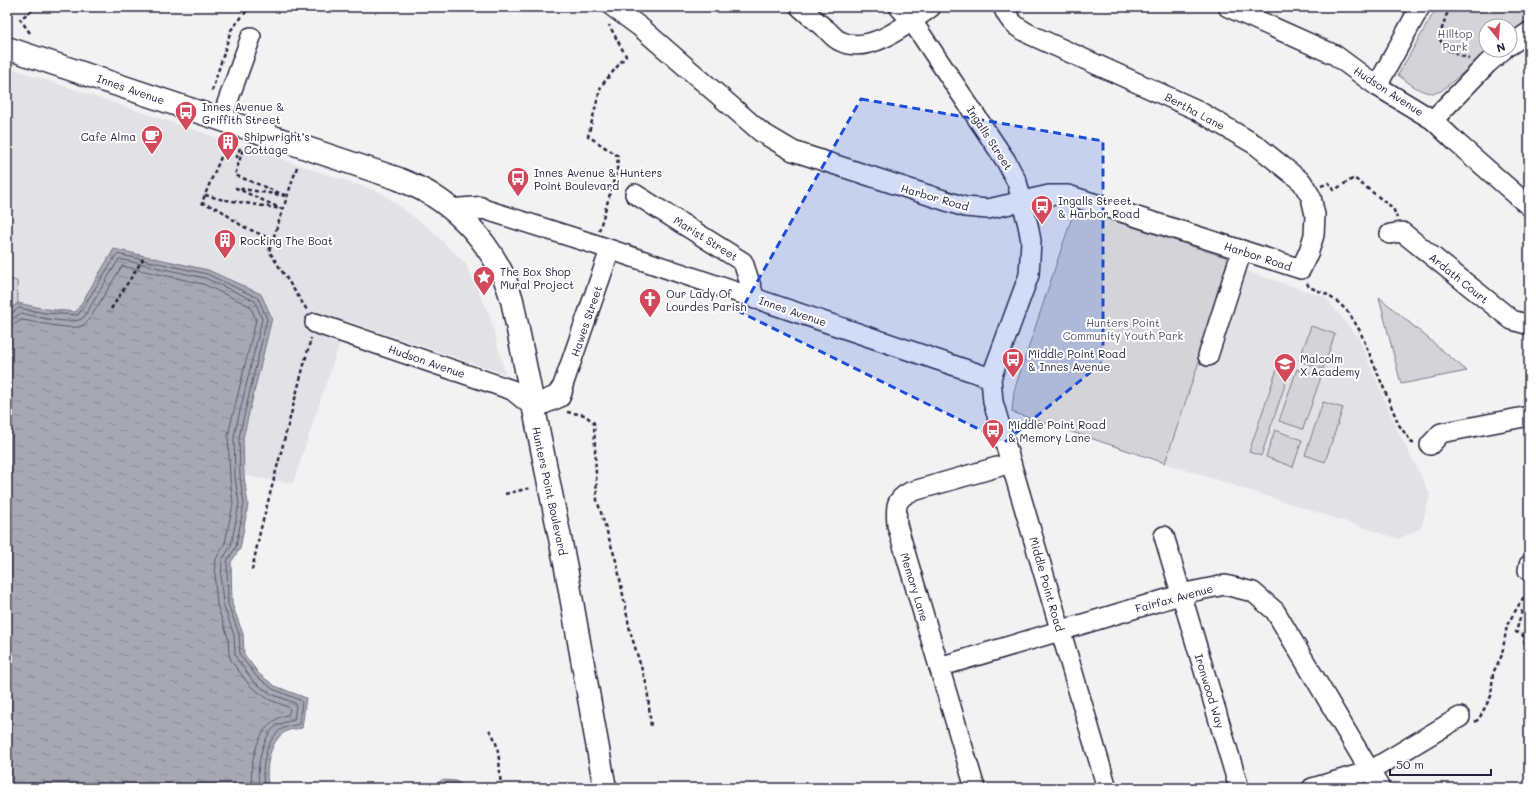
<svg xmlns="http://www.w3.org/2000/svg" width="1536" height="795" viewBox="0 0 1536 795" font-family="Mali,sans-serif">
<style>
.built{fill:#e2e2e6}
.green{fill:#d3d3d8;stroke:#7a7a8a}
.water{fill:url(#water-ripples);stroke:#727282}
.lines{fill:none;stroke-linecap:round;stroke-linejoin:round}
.shore{stroke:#58586b;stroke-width:1}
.minor-casing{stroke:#22223b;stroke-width:22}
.major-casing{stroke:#22223b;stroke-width:25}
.path{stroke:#22223b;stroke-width:2.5;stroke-dasharray:4 3;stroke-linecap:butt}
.minor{stroke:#fff;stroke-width:19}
.major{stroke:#fff;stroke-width:22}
.marked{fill:#1d4ed8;fill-opacity:0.2;stroke:#1d4ed8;stroke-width:3;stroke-dasharray:8 5;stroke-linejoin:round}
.labels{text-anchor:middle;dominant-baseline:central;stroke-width:4;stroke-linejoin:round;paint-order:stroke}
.park-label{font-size:11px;fill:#57576a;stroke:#fff}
.street-label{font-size:11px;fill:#22223b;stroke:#fff}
.poi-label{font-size:11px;fill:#22223b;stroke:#fff;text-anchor:start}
</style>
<defs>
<pattern id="water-ripples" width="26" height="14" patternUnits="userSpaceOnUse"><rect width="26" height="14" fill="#a8a8b2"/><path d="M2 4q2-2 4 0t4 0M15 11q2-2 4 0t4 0" fill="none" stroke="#888892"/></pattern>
</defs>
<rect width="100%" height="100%" fill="#f2f2f3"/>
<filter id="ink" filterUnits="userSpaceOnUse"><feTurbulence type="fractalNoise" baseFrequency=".025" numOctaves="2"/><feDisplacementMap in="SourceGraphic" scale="8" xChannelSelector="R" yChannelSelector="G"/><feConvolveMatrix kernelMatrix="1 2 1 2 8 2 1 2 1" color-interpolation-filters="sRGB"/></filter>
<g filter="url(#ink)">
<!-- built -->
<g class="built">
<path d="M7 67 382 193 431 230 465 263 490 316 505 374 347 321 293 483 244 476 243 438 251 400 146 257 114 249 76 312 46 309 18 303 17 281 7 272Z"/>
<path d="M1231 266 1325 297 1359 339 1397 429 1430 494 1421 528 1399 539 1165 463Z"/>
</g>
<!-- green -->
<g class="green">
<path d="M1437 7H1529V18L1510 34V26H1486V50H1490L1441 91C1425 98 1411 84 1398 75Z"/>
<path d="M1075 208 1231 259V266L1165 463 1012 412 1014 391Z"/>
<path d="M7 278 17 281 18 303 7 312Z"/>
<path d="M1379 297 1467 371 1401 384Z"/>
<path d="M1311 326 1335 334 1323 369 1299 361Z"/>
<path d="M1278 366 1290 370 1261 456 1249 452Z"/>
<path d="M1297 369 1321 377 1303 429 1279 421Z"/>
<path d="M1323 402 1343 408 1325 462 1305 455Z"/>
<path d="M1275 430 1302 440 1293 467 1266 457Z"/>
</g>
<!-- water -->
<g class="water">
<path d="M114 249 208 270 261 294 272 318 243 438 244 476 248 505 240 549 231 562 232 604 243 634 244 654 259 674 275 686 306 698 302 728C298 729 291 729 287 731 269 739 264 772 269 788H7V312L18 303 46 309 76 312Z"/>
<path d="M442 780 456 781 467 788H431Z"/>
</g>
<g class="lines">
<!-- shore -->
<g class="shore">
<path d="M7 315 11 314 19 308 45 313 78 315 117 254 207 274 258 298 267 319 239 437 240 477 244 504 236 547 227 561 228 604 239 634 240 655 256 676 273 689 300 700 302 702 299 724C290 727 282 726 276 734 265 745 260 774 265 788"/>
<path d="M7 320 12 319 21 313C34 316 75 327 84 317L119 259 205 278 255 301 262 319 234 436 235 477 239 504 231 546 222 560 221 582 223 604 234 635 235 654 237 659 254 682 271 694 295 703 296 705 294 720C286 722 278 723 272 730 261 742 255 773 260 788"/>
<path d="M7 326 13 325 22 320C36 322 65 329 79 327 83 326 86 323 89 320L122 266 203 284 250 306 256 320 228 435 230 478 233 504 225 543 216 559 215 583 217 605 228 637 229 655 232 662 250 686 268 699 288 707 290 709 288 715C280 716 272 721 267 727 255 741 248 771 253 788"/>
</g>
<!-- minor casing -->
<g class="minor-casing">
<g id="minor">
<path d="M613 7 640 27 761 132 793 151 965 207 988 209 1049 195H1068L1301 269 1309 251 1314 235 1315 215 1311 197 1302 182 1256 145 1195 109 1031 35C1016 27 1010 23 1003 7"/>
<path d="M800 7C809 15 818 23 828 31 831 34 835 39 840 41 869 56 909 23 931 7"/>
<path d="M899 7 912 21 1006 161 1017 182 1028 225 1031 241 1029 275 991 378 993 402 1107 788"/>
<path d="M1228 7 1335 55 1377 86 1433 120 1457 143 1529 206"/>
<path d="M1510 45 1529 32"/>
<path d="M1377 86 1420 7"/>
<path d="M221 120 251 37"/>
<path d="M1433 120 1487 64 1503 50"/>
<path d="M635 194 743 262 755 299"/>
<path d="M480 208 594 244 991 378"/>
<path d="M1390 234 1402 232 1512 320 1529 325"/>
<path d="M315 323 512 390 533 407"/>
<path d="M1208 356 1242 250"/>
<path d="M561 391 610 250"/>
<path d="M1430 445 1441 433 1529 416"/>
<path d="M1164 536 1239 788"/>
<path d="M1529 565 1528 570 1529 571"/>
<path d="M939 667 1190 592 1225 585 1253 592 1275 611 1380 788"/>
<path d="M975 788 897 525C896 508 894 500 910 492L1011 463"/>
<path d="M1312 788 1370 771 1460 717"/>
</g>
</g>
<!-- major casing -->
<g class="major-casing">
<g id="major">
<path d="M7 48 396 178C408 183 421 188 432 195 462 214 485 240 501 271 506 280 509 291 512 300L566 568 604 783 606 788"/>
<path d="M454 210 480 208"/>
<path d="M533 407 559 396 561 391"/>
</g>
</g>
<!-- path -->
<g class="path">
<path d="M1451 7 1446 16 1439 38 1446 49 1469 59"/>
<path d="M30 33 20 19 37 7"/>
<path d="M212 91 231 30 250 7"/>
<path d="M226 144C219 164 209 183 202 203L219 209 242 226 273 240"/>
<path d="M236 156 237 157 240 148"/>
<path d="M297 167 269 251 307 310"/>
<path d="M1321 186 1329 183 1334 190 1354 178 1393 208 1397 218"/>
<path d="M205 195 220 199 282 209 236 188 287 196 235 175 243 149"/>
<path d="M599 231 617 170 618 156 588 136 601 86 626 56 609 25"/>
<path d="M1307 283 1309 287 1326 294 1339 303 1349 313 1360 331 1399 425 1412 443H1416"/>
<path d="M111 309 145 256"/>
<path d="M567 412 585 415 594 423 597 500 617 564 630 631 647 686 651 727"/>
<path d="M505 494 530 488"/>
<path d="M252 570 260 532 311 338"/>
<path d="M1529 609 1522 611 1516 632 1523 635 1529 662"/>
<path d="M1475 722 1479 719 1491 696 1493 673 1502 655 1507 625 1529 588"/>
<path d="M489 730C501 743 499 770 501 788"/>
</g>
<!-- minor -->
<use href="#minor" class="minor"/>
<!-- major -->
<use href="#major" class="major"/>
</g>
</g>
<!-- marked area -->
<path class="marked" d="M861 99 1103 141V362L1005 442 740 312Z"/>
<!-- icons -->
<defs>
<g id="bus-pin" transform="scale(1.15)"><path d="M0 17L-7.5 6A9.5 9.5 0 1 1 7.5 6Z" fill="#d1495b" stroke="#fff"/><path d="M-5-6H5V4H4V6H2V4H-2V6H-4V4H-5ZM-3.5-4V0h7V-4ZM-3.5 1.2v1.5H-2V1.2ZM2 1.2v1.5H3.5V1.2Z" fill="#fff"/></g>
<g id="cafe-pin" transform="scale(1.15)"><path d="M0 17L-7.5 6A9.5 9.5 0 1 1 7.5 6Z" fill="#d1495b" stroke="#fff"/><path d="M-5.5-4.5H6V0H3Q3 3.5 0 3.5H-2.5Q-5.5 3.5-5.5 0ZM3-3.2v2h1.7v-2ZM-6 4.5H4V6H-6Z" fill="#fff"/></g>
<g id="building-pin" transform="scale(1.15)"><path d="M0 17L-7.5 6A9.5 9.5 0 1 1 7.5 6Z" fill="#d1495b" stroke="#fff"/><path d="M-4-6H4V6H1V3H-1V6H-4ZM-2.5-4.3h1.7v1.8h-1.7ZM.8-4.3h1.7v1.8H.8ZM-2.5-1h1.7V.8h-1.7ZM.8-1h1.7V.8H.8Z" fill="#fff"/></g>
<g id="sight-pin" transform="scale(1.15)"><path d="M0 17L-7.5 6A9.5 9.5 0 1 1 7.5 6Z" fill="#d1495b" stroke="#fff"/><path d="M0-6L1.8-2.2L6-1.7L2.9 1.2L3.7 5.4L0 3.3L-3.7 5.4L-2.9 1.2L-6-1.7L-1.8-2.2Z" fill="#fff"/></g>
<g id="church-pin" transform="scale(1.15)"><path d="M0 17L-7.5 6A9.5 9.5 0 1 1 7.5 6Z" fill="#d1495b" stroke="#fff"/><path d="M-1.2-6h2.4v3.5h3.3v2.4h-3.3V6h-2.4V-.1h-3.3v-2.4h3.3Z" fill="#fff"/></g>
<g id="school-pin" transform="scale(1.15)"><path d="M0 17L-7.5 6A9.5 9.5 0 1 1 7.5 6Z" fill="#d1495b" stroke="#fff"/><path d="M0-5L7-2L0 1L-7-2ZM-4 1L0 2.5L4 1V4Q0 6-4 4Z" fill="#fff"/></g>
</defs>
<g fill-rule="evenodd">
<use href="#bus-pin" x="186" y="112"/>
<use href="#cafe-pin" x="152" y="136"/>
<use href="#building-pin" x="228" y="142"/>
<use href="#bus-pin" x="518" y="178"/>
<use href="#bus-pin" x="1042" y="206"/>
<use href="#building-pin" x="225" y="240"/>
<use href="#sight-pin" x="484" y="277"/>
<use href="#church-pin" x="650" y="299"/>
<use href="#bus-pin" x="1013" y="359"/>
<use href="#school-pin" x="1285" y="364"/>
<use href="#bus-pin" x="993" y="430"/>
</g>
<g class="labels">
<!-- park labels -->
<g class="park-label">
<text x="1455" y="33">Hilltop<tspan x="1455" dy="13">Park</tspan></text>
<text x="1123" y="322">Hunters Point<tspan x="1123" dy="13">Community Youth Park</tspan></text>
</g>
<!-- street labels -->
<g class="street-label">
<text transform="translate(131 89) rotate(19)">Innes Avenue</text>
<text transform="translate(1389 91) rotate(33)">Hudson Avenue</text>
<text transform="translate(1195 111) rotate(28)">Bertha Lane</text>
<text transform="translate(990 138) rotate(57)">Ingalls Street</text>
<text transform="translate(935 197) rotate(16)">Harbor Road</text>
<text transform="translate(706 238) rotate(32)">Marist Street</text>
<text transform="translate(1258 256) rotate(18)">Harbor Road</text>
<text transform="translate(1459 278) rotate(39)">Ardath Court</text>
<text transform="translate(793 311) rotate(19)">Innes Avenue</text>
<text transform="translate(586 321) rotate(-71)">Hawes Street</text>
<text transform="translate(427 361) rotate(19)">Hudson Avenue</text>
<text transform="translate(550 491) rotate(78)">Hunters Point Boulevard</text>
<text transform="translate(1047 584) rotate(74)">Middle Point Road</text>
<text transform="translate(915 587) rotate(73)">Memory Lane</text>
<text transform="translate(1174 598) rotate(-15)">Fairfax Avenue</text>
<text transform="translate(1210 691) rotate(73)">Ironwood Way</text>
</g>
<!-- poi labels -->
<g class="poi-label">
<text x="202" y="106">Innes Avenue &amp;<tspan x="202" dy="13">Griffith Street</tspan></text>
<text x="136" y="136" text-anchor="end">Cafe Alma</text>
<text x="244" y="136">Shipwright’s<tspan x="244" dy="13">Cottage</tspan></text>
<text x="534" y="172">Innes Avenue &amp; Hunters<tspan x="534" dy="13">Point Boulevard</tspan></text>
<text x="1058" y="200">Ingalls Street<tspan x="1058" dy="13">&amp; Harbor Road</tspan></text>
<text x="240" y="240">Rocking The Boat</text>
<text x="500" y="271">The Box Shop<tspan x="500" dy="13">Mural Project</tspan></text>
<text x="666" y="293">Our Lady Of<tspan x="666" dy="13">Lourdes Parish</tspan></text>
<text x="1028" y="353">Middle Point Road<tspan x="1028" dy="13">&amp; Innes Avenue</tspan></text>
<text x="1300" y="358">Malcolm<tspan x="1300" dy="13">X Academy</tspan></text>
<text x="1008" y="424">Middle Point Road<tspan x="1008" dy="13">&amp; Memory Lane</tspan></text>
</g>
</g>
<!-- margin -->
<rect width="1536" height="795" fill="none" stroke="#fff" stroke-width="24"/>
<rect x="12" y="12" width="1512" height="771" fill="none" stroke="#22223b" stroke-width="1.5" filter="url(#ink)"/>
<!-- north arrow -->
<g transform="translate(1498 38) rotate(163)"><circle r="19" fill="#ffffff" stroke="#a7a7b1"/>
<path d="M0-3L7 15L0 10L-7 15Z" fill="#d1495b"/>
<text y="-6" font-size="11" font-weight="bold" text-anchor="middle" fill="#22223b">N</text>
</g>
<!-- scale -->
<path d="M1390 769v6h101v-6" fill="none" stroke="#22223b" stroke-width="2"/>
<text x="1396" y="769" font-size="12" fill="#22223b" stroke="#ffffff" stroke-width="3" paint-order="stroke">50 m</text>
</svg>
